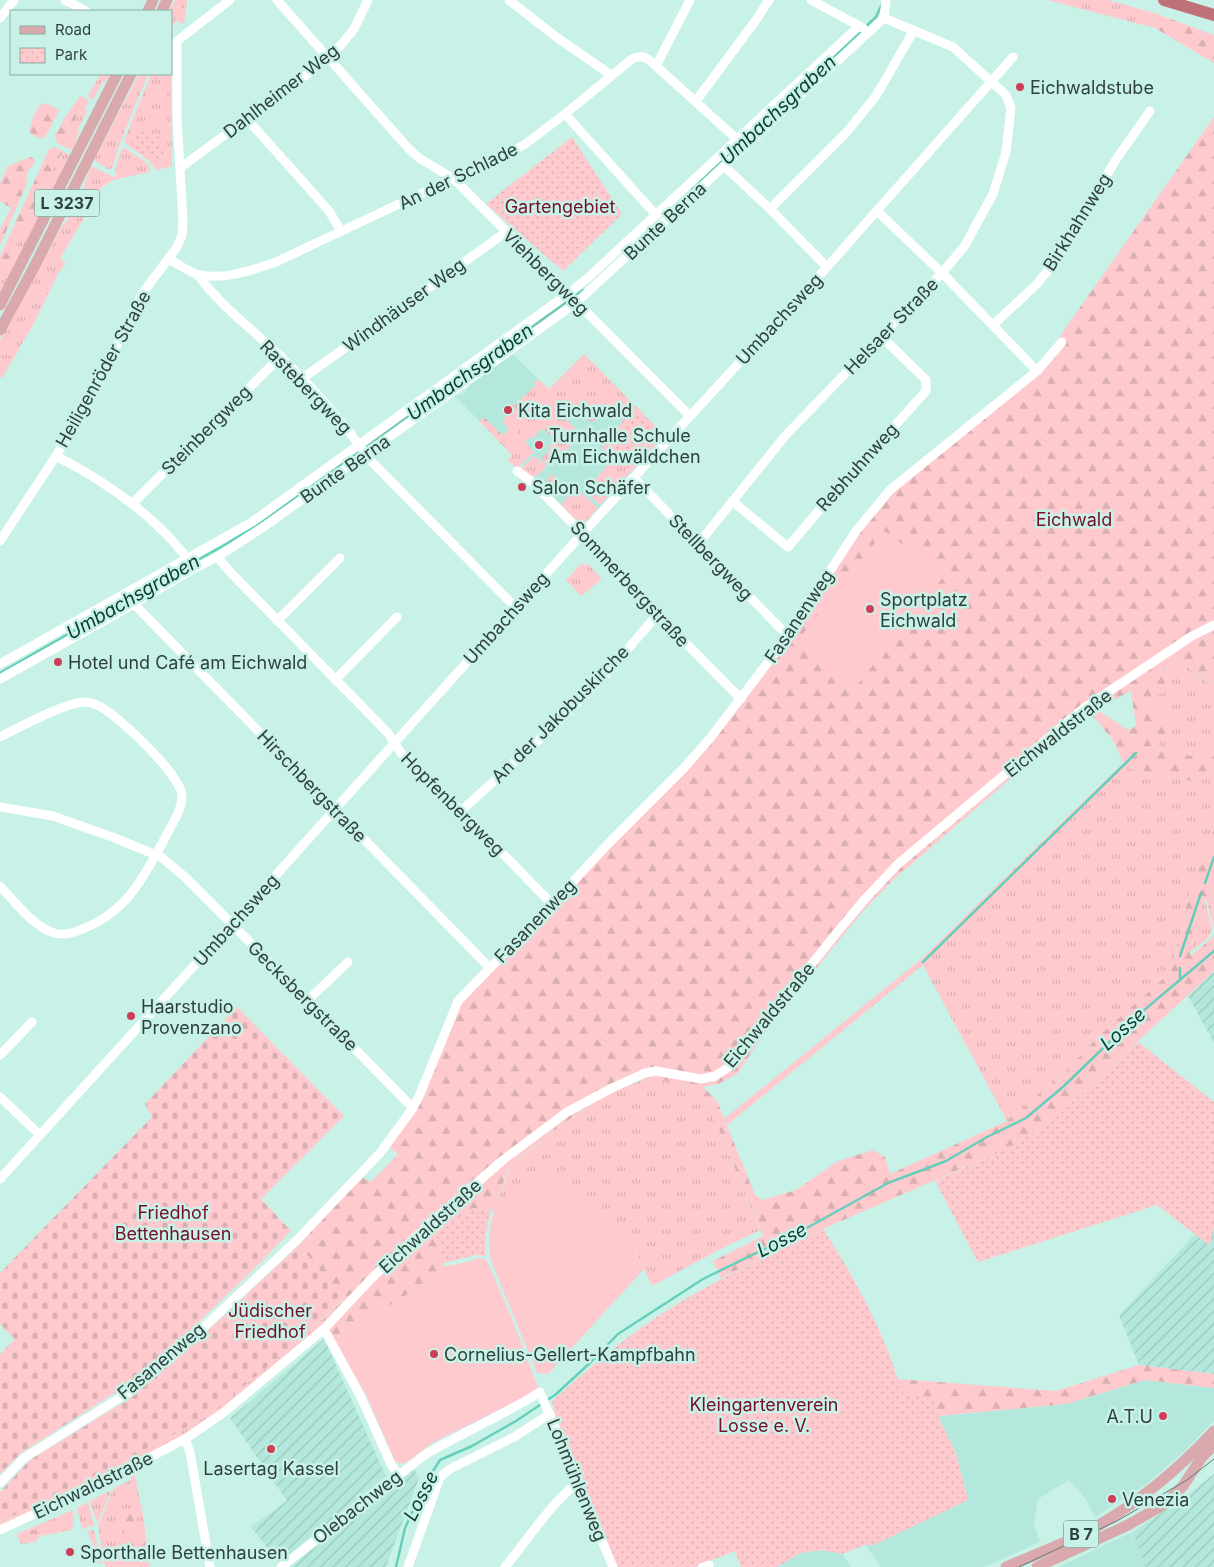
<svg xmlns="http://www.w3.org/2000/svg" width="1214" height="1567" viewBox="0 0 1214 1567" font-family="Inter,sans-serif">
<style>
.built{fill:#b5e8dc}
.industrial{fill:url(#industrial-furrows)}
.grass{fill:url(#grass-tufts)}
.forest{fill:url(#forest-firs);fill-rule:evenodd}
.cemetery{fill:url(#cemetery-stones)}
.park{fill:url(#park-dots)}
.pitch{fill:#fecacd}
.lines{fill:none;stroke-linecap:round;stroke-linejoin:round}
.stream{stroke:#65cfbb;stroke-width:2.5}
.minor{stroke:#fff;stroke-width:9}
.major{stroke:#d9a9ad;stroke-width:11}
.highway{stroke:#c07077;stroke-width:12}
.tram{stroke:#637c76;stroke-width:1}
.poi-dot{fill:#ce3e57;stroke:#c8f2e8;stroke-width:2}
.labels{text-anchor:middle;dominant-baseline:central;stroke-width:5;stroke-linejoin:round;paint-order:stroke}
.shield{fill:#c8f2e8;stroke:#5e7670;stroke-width:1}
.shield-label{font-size:16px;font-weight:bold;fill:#30413d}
.poi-label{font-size:18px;fill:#30413d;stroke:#c8f2e8;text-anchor:start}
.street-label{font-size:18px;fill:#30413d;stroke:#c8f2e8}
.park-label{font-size:18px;fill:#740f27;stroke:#c8f2e8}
.water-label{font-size:19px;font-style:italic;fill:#0a3c34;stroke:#c8f2e8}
</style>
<defs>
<pattern id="industrial-furrows" width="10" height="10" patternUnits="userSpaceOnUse" patternTransform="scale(1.25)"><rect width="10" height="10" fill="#b5e8dc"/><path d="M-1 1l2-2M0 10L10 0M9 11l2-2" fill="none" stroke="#9cc8be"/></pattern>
<pattern id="grass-tufts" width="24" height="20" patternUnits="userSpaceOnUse" patternTransform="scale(1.25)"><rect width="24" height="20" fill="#fecacd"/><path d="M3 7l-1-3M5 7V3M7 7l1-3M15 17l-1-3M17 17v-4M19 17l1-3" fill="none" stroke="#daafb1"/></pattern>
<pattern id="forest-firs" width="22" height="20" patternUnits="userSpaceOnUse" patternTransform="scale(1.25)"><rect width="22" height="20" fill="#fecacd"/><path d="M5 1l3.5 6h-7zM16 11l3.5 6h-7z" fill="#daafb1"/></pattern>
<pattern id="cemetery-stones" width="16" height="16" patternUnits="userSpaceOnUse" patternTransform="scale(1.25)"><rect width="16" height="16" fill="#fecacd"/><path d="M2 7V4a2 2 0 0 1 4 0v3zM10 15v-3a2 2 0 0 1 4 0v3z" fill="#daafb1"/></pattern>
<pattern id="park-dots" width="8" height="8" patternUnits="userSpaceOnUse" patternTransform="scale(1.25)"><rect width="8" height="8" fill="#fecacd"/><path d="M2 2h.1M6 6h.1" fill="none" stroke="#daafb1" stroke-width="1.8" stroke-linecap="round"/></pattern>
</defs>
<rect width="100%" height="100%" fill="#c8f2e8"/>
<!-- built -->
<g class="built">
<path d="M513 354 549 390 584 354 635 406 632 471 583 525 580 524 454 395H462L467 390 470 384Z"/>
<path d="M1145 1380 1214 1388V1421L1183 1453 1145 1485 1095 1517 1085 1498 1069 1480 1038 1499 1034 1523 1040 1542 984 1567H881L865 1545 874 1544 968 1500 956 1454 938 1416 1066 1404Z"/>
<path d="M1132 1532 1146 1567H1058L1067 1563Z"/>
<path d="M822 1550 842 1554 851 1567H777L800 1553Z"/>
</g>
<!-- industrial -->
<g class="industrial">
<path d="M1214 971V1043L1188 996Z"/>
<path d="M1214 1228V1374L1139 1365 1119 1315 1195 1234 1209 1244Z"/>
<path d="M324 1339 386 1476 279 1563 251 1527 287 1501 230 1418Z"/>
<path d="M414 1469 419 1478 386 1567H290Z"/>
<path d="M1214 1474V1567H1146L1132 1532 1179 1501Z"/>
</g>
<!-- grass -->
<g class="grass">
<path d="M175 0H187L184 24 176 21 171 29V11H169Z"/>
<path d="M1047 0H1108L1154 13 1155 28Z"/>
<path d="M171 70 172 166 157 170 148 160 127 145 124 141 151 74H171Z"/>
<path d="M101 74H111L100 86 92 101 88 95Z"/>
<path d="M139 74H148L120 143 113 166 111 169H108L94 160Z"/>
<path d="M87 99 89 104 85 107 87 111 78 129 79 131 73 150 65 147 78 113Z"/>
<path d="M122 148H125L146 162 150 168 149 172 113 180 102 187 61 257 62 261 66 263 59 272 33 325 2 378 0 377V340L60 229 67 220 83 189 91 166 114 177 117 174 114 172Z"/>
<path d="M63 151 70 156 0 294V276L34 214 49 176Z"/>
<path d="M567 299 572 302 370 448 367 443Z"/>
<path d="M584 354 664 435 600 505 585 491 608 465 606 463 611 456 603 449 623 421 617 415 623 410 617 404 602 417 593 422 581 418 572 409 564 417 577 430 578 432 572 441 573 443 566 451 562 449 548 465 541 459 550 450 548 447 555 440 543 428 531 439 530 437 525 442 534 452 517 469 508 460 512 455 479 421 483 418 502 438 511 429 506 423V411L514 404H516L536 385 534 383 538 379 549 389Z"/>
<path d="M534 456 547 466 537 476H529L519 471Z"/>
<path d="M552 474 561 482 550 494 542 486Z"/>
<path d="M576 488 598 508 583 525 580 524 561 505Z"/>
<path d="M582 563 585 566 587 563 602 579 581 596 566 580Z"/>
<path d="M1178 660 1208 683 1214 680V748L1190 756 1157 747 1165 734 1151 697 1166 691 1160 673Z"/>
<path d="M1122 764 1124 767 1125 766 1131 769 1192 781 1214 769V827L1191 886 1171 972 1101 1034 1061 1076 1007 1121 923 965 727 1125 724 1119 920 960Z"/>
<path d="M1214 875V928L1206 898Z"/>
<path d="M1205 900 1212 930 1207 939 1190 952 1195 933 1192 929 1201 905Z"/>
<path d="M646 1079H664L684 1085 692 1086 695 1093 710 1108 760 1230 717 1251 652 1286 631 1240 494 1210 511 1165 566 1122 598 1100 624 1087Z"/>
<path d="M343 1300 346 1303C322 1327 295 1349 269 1371 246 1389 225 1410 200 1425 137 1463 66 1495 0 1527V1522L132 1457 198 1421 218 1407 293 1346Z"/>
<path d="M134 1472 143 1515 150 1567H105L98 1526 114 1488 131 1480 132 1473Z"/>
<path d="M109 1491 111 1492 97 1523 90 1501Z"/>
<path d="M88 1502 94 1525 82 1529 77 1508Z"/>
<path d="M73 1510 74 1524 71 1530 40 1536 35 1542 21 1544 17 1534Z"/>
<path d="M94 1530 101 1563 96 1564 92 1540H90L88 1531Z"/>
</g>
<!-- forest -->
<g class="forest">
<path d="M1154 13 1214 35V63L1155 28Z"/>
<path d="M80 96 87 99 78 113 65 147 57 143 55 136 64 119Z"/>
<path d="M42 103 52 106 59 111 44 139 36 137 29 132 34 114Z"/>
<path d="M1214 117V680L1209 683 1178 660 1160 672 1165 680 1166 691 1152 698 1157 714 1165 717 1170 732 1165 734 1157 747 1190 756 1214 748V769L1192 781 1130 769 1125 766 1113 740 1091 714 1082 717 893 880 864 910 772 1022 737 1074 718 1084 703 1087 717 1101 755 1195 763 1200 796 1190 838 1161 873 1150 885 1157 890 1174 1007 1121 1061 1076 1101 1034 1171 972 1191 886 1214 827V875L1206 898 1201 905 1192 929 1195 933 1190 952 1191 956 1214 936V971L1055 1118 1011 1147 823 1229 721 1278 713 1261 763 1236 710 1108 695 1093 692 1086C677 1085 663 1078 647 1079 614 1082 562 1125 536 1145 528 1151 519 1157 512 1164 506 1170 498 1200 494 1210L473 1208 436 1233 444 1263 432 1279 334 1340 328 1330 349 1307 299 1245 361 1177 371 1182 398 1154 389 1147 415 1099 456 1000 680 768 735 703 889 489 1038 367ZM1131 691 1136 726 1128 730 1096 709Z"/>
<path d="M55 147 63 151 49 176 34 214 0 276V256L49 149Z"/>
<path d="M30 157 34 158 35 163 27 172 26 186 0 245V229L11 208 0 201V183L8 166Z"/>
<path d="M486 419 500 433 503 434 507 432V426L504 423V420L507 419 517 425 519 431 517 438 507 445 503 444 483 423 484 420Z"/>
<path d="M613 431 619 436 626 463H618C613 459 603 447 601 442 603 435 606 432 613 431Z"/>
<path d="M1139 1365 1214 1374V1388L1145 1380 1066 1404 938 1416 934 1399 902 1394 898 1379 1056 1391Z"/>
<path d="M129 1511 134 1518V1529L142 1543 140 1550 132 1545 130 1536 125 1532V1529L129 1526 125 1520Z"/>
<path d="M63 1515H67L68 1517 66 1522C60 1525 46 1532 40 1532L36 1538 25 1541 21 1537C25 1529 32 1531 39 1530L43 1525 52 1524 57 1519Z"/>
</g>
<!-- cemetery -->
<g class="cemetery">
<path d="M237 1007 344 1116 261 1199 291 1231 254 1269 181 1339 124 1387 21 1453 0 1474V1354L15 1339 0 1324V1273L152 1117 145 1104Z"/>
<path d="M299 1245 343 1299 293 1346 218 1407 198 1421 132 1457 0 1522V1492L30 1460 132 1397 215 1324Z"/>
</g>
<!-- park -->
<g class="park">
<path d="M147 129 161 137 164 161 158 163 136 150 132 142 136 136Z"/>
<path d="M572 137 622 214 563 271 486 204Z"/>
<path d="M635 406 664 435 632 471 604 447Z"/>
<path d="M1138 1042 1214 1102V1228L1209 1245 1157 1205 978 1262 935 1181 1011 1147 1055 1118Z"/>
<path d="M473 1208 491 1210C487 1225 484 1240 486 1256L477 1255 444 1263 436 1233Z"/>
<path d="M823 1229C856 1280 886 1335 902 1393L934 1399 938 1416 956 1454 968 1500 874 1545H865L842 1554 822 1550 800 1553 777 1567H741L735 1551 695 1567H617L555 1414 552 1401C585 1372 618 1343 654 1319 707 1283 766 1257 823 1229Z"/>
</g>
<!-- pitch -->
<g class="pitch">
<path d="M884 531 945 575 854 689 796 643Z"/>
<path d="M548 1164 631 1240 644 1269 548 1374 537 1373 490 1258 489 1238 491 1222 494 1210Z"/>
<path d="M478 1258 485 1259 488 1263 512 1319 539 1390 432 1443 407 1462 400 1464 395 1461 365 1393 334 1340 432 1279 441 1267 467 1262Z"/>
</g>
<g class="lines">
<!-- stream -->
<g class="stream">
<path d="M685 196 876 17 881 6"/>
<path d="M365 448 583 290"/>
<path d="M0 673 228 543 269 517 360 451"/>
<path d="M1205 883 1214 857"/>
<path d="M1180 956 1201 893"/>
<path d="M923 962 1136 753"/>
<path d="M1180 979V968"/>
<path d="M396 1567 405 1528 426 1482 440 1460 472 1446 516 1421 555 1395 591 1362 618 1334 703 1279 805 1229 888 1183 946 1161 987 1137 1026 1118 1064 1086 1130 1022 1214 951"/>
</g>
<!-- minor -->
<g class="minor">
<path d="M65 0 86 11"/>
<path d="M277 0 409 149 419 158 454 179 690 416"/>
<path d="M509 0 555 36 611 75"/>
<path d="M811 0 863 28"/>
<path d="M0 18 14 0"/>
<path d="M884 18 886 0"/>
<path d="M656 66 690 0"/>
<path d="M696 101 756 20 769 0"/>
<path d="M565 114 656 215"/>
<path d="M247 119 329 211 341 231"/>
<path d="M724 166 770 209 827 267"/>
<path d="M180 168 309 73 341 45 354 29 368 0"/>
<path d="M770 209 846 133 876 96 914 30"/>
<path d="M877 211 942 273 1037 371"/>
<path d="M169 259C178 264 190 273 200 275 226 280 252 270 276 262L524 145 565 114 632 59C643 53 648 59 656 66L740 142"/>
<path d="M198 275C222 308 254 330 282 358 316 390 345 425 372 462L516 608"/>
<path d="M993 325 1037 284 1061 254 1115 161 1150 111"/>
<path d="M303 378 506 232"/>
<path d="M56 456C93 475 134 502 164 532 173 540 180 550 187 558"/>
<path d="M517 471 532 482 575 526 592 548 741 699"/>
<path d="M634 478 788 636"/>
<path d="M732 501 788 547 827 501 926 391V380L881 336"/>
<path d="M132 504 281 356"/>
<path d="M0 541 56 456 98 383 142 294 177 247 182 235 183 222 177 117V41L230 0"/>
<path d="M699 543 785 436 942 273 964 247 993 194 1006 152 1011 108 1006 95 953 47 884 18"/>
<path d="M217 557 232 574 388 733 401 753 461 811 552 904"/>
<path d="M134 604 490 968"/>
<path d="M277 621 340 558"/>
<path d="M0 664 252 522 569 293 590 276 859 26"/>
<path d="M0 679 134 604 193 569 217 557 265 526 577 302 884 18"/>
<path d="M335 680 397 617"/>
<path d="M0 737C18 728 66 702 84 702 89 702 95 704 99 706 118 715 182 776 182 796 182 811 171 825 165 838 145 875 128 910 87 927 77 932 65 936 54 933 35 928 14 901 0 886"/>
<path d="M0 807 53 816 115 838 161 857 186 878 232 924 413 1108"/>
<path d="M461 811 552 728 608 672 657 615"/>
<path d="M308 1000 348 962"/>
<path d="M0 1055 32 1022"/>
<path d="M0 1097 40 1135"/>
<path d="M0 1179 232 924 581 535 827 267 1013 57"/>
<path d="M324 1329 360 1395 391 1464 398 1475"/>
<path d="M185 1439 190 1452 210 1567"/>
<path d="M0 1483 24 1458 129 1392 204 1327 296 1241 380 1153 413 1108 420 1094 458 1001 552 904 608 844 684 768 711 737 785 640 856 531 890 490 1037 371 1062 342"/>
<path d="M0 1530 71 1497 139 1463 185 1439 223 1413 324 1329 372 1278 428 1225 503 1160 567 1112 612 1088 645 1073 656 1071 701 1079 715 1076 729 1067 839 930 865 899 898 864 1084 708 1192 636 1214 625"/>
<path d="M281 1567 426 1454C464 1432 504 1415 540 1392L613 1567"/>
<path d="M408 1567 440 1477 450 1469 514 1437 550 1414"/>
<path d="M505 1567C528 1539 549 1506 577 1483"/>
<path d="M703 1567 709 1565"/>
</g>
<!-- major -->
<g class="major">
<path d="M148 11 153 0"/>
<path d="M162 11 167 0"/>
<path d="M0 305 117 74"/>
<path d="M0 330 34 267 131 74"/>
<path d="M1006 1567C1034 1555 1064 1544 1091 1530 1136 1504 1179 1469 1214 1431"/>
<path d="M1037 1567 1128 1525 1163 1505 1183 1486 1202 1457 1214 1445"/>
</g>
<!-- highway -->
<path class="highway" d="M1164 0 1214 15"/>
<!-- tram -->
<path class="tram" d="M1019 1567 1117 1521 1187 1480 1214 1459"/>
</g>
<!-- markers -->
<g class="poi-dot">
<circle cx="1020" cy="87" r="5"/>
<circle cx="508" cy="410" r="5"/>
<circle cx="539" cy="445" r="5"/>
<circle cx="522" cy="487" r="5"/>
<circle cx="870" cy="609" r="5"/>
<circle cx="58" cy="662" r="5"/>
<circle cx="131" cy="1016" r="5"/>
<circle cx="434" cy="1354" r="5"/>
<circle cx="1163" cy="1416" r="5"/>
<circle cx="271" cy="1449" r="5"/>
<circle cx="1112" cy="1499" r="5"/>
<circle cx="70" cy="1552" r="5"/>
</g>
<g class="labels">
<!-- shield labels -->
<g class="shield">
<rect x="34.5" y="189.5" width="65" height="27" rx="4"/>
<rect x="1063.5" y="1520.5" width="35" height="27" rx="4"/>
</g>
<g class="shield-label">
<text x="67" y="203">L 3237</text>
<text x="1081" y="1534">B 7</text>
</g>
<!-- poi labels -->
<g class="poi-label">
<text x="1030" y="87">Eichwaldstube</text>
<text x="518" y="410">Kita Eichwald</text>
<text x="549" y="435">Turnhalle Schule<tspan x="549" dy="21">Am Eichwäldchen</tspan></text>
<text x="532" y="487">Salon Schäfer</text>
<text x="880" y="599">Sportplatz<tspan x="880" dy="21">Eichwald</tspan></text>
<text x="68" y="662">Hotel und Café am Eichwald</text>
<text x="141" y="1006">Haarstudio<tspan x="141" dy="21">Provenzano</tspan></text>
<text x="444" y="1354">Cornelius-Gellert-Kampfbahn</text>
<text x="1153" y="1416" text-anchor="end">A.T.U</text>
<text x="271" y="1468" text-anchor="middle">Lasertag Kassel</text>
<text x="1122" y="1499">Venezia</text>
<text x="80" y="1552">Sporthalle Bettenhausen</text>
</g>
<!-- street labels -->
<g class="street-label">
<text transform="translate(281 91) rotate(-38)">Dahlheimer Weg</text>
<text transform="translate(458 176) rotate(-26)">An der Schlade</text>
<text transform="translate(665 221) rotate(-43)">Bunte Berna</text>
<text transform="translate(1077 222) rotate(-58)">Birkhahnweg</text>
<text transform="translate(546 272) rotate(45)">Viehbergweg</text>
<text transform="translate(404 305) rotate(-36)">Windhäuser Weg</text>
<text transform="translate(779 319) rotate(-47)">Umbachsweg</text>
<text transform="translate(891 326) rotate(-46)">Helsaer Straße</text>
<text transform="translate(103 369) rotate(-61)">Heiligenröder Straße</text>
<text transform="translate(306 387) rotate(46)">Rastebergweg</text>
<text transform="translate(206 430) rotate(-45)">Steinbergweg</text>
<text transform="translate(857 467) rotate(-48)">Rebhuhnweg</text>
<text transform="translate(345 469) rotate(-35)">Bunte Berna</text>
<text transform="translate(711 557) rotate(46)">Stellbergweg</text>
<text transform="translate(630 584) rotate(47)">Sommerbergstraße</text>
<text transform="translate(799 616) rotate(-56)">Fasanenweg</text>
<text transform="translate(506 618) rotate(-48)">Umbachsweg</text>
<text transform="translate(560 714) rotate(-45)">An der Jakobuskirche</text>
<text transform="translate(1058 733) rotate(-38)">Eichwaldstraße</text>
<text transform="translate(312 786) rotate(46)">Hirschbergstraße</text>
<text transform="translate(453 804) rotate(45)">Hopfenbergweg</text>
<text transform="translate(236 920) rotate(-48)">Umbachsweg</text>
<text transform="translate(535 921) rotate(-46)">Fasanenweg</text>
<text transform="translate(303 996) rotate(45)">Gecksbergstraße</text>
<text transform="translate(769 1015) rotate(-50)">Eichwaldstraße</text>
<text transform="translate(430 1226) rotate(-42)">Eichwaldstraße</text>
<text transform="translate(161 1361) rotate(-40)">Fasanenweg</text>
<text transform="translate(577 1480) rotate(68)">Lohmühlenweg</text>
<text transform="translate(93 1485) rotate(-26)">Eichwaldstraße</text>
<text transform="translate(357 1507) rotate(-38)">Olebachweg</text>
</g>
<!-- park labels -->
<g class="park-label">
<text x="560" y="206">Gartengebiet</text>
<text x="1074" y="519">Eichwald</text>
<text x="173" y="1212">Friedhof<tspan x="173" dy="21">Bettenhausen</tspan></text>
<text x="270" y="1310">Jüdischer<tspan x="270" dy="21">Friedhof</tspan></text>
<text x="764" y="1404">Kleingartenverein<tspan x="764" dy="21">Losse e. V.</tspan></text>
</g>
<!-- water labels -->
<g class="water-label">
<text transform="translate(778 110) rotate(-43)">Umbachsgraben</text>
<text transform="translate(470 372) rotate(-36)">Umbachsgraben</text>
<text transform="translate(133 597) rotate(-30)">Umbachsgraben</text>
<text transform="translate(1123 1029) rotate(-42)">Losse</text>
<text transform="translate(782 1240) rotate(-27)">Losse</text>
<text transform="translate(421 1496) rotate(-63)">Losse</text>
</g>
</g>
<!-- legend -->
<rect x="10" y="10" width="162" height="65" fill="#c8f2e8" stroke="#8baba4"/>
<rect x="20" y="26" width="25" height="8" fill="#d9a9ad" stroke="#8baba4"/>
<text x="55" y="35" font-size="15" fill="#30413d">Road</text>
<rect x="20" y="48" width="25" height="15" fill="url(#park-dots)" stroke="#8baba4"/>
<text x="55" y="60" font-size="15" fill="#30413d">Park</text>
</svg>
